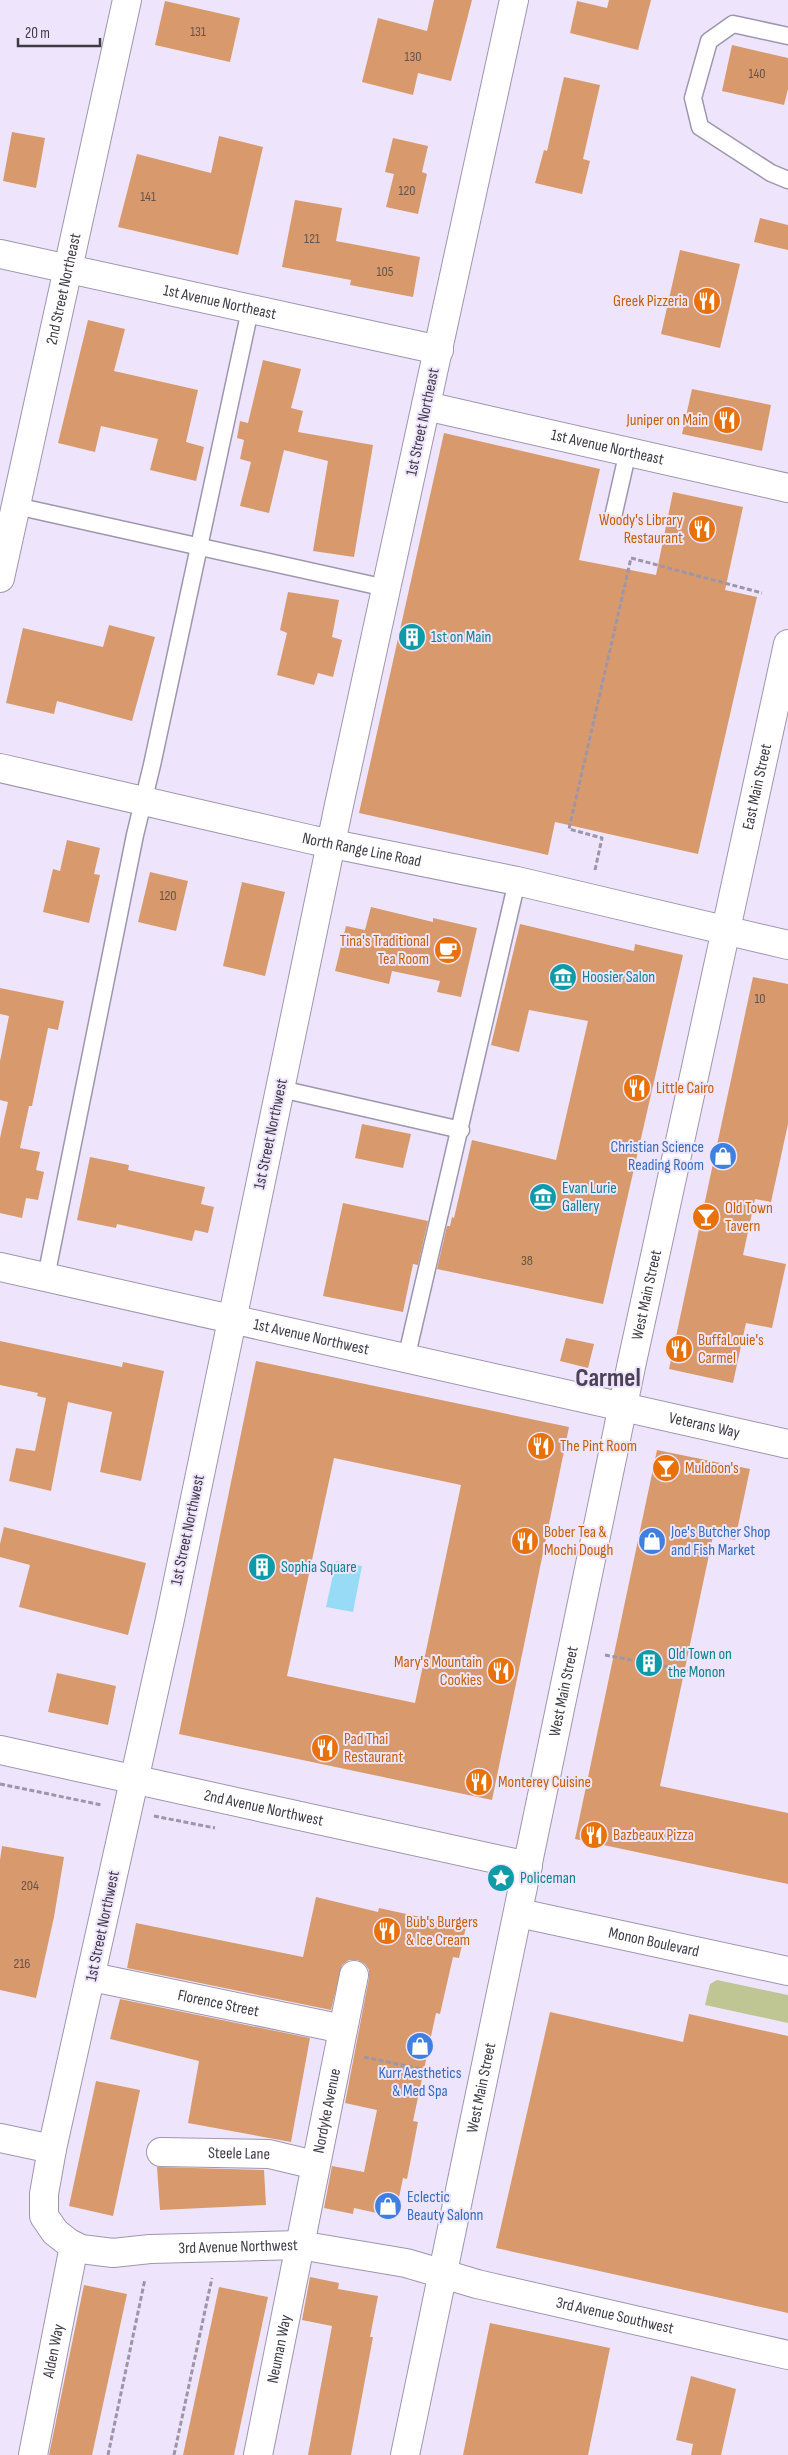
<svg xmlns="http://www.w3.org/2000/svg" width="788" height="2455" viewBox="0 0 788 2455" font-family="'Sofia Sans Condensed',sans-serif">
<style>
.green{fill:#bfc693}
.water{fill:#98dbf6}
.building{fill:#d89a6c;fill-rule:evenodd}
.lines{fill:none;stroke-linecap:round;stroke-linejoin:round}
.service-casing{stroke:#9e96ac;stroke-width:19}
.minor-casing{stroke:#9e96ac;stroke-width:30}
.secondary-casing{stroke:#9e96ac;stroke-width:30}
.path{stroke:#9d96a8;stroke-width:3;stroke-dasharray:5 2.5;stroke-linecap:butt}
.service{stroke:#fff;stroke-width:16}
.minor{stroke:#fff;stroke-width:28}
.secondary{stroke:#fff;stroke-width:28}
.labels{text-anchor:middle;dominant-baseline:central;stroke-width:4;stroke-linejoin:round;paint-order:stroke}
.number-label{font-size:14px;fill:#65534f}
.street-label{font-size:16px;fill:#3f3b45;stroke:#eee5fd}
.food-label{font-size:16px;fill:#c56008;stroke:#eee5fd;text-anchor:start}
.culture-label{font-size:16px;fill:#0d838f;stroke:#eee5fd;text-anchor:start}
.shop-label{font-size:16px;fill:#366cbe;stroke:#eee5fd;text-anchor:start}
.town-label{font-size:26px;font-weight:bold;fill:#4a4256;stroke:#eee5fd}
</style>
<rect width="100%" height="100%" fill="#eee5fd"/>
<!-- green -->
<path class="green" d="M717 1980 788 1995V2023L705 2005 710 1984Z"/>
<!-- water -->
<path class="water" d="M336 1561 362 1566 353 1612 326 1607Z"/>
<!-- building -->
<g class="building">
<path d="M434 0H472L451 81 418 73 413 95 362 82 378 18 427 31Z"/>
<path d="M609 0H651L638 50 570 33 577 1 607 8Z"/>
<path d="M165 1 240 18 230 62 155 45Z"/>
<path d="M732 45 788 58V89L784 105 722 91Z"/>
<path d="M564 77 600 85 583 159 590 161 582 194 535 183 544 150 547 151Z"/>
<path d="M12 132 45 138 36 188 3 181Z"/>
<path d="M219 136 263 147 238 255 118 227 137 154 211 173Z"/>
<path d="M393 138 428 146 422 172 427 174 418 214 386 207 394 174 385 172Z"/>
<path d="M295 200 342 208 336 241 420 257 413 297 350 285 351 280 282 267Z"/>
<path d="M760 218 788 225V250L754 242Z"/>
<path d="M680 250 740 264 720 348 661 334Z"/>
<path d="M88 320 125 329 114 371 198 390 186 442 204 447 196 481 150 470 158 439 101 426 95 452 58 443Z"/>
<path d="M263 360 301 369 291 408 303 411 298 432 373 445 354 557 313 551 328 461 284 450 269 513 240 506 251 462 240 459 244 440 237 438 240 421 248 423Z"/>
<path d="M692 389 771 405 762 451 682 434Z"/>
<path d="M444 433 600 469 579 560 656 575 673 492 743 507 725 590 757 597 698 854 555 822 548 855 359 813Z"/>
<path d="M288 592 339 600 332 637 342 640 333 677 318 673 314 685 277 675 287 633 280 630Z"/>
<path d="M109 625 155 637 132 721 57 701 54 714 6 703 23 628 103 647Z"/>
<path d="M67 840 100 848 94 874 100 875 89 923 43 912 53 869 60 871Z"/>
<path d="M150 872 188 881 176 931 138 922Z"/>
<path d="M242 882 285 892 265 976 223 966Z"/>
<path d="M371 907 433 922V918L477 928 461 997 437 992 440 981 392 971 389 984 335 971 346 926 365 930Z"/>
<path d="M520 924 634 951 635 944 683 955 603 1304 437 1269 447 1226H450L452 1217 454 1218 472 1140 556 1160 588 1021 529 1010 519 1052 491 1045Z"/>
<path d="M753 977 788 984V1124L771 1202 755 1199 743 1255 786 1264 772 1328 746 1323 733 1383 669 1369Z"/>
<path d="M0 988 64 1001 58 1030 48 1028 32 1106H29L20 1148 40 1152 36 1170 44 1172 38 1200 26 1198 22 1218 0 1213V1138L8 1102 0 1100V1061L9 1016 0 1014Z"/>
<path d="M362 1124 411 1134 403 1168 355 1158Z"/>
<path d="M90 1157 129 1165 128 1170 205 1187 201 1204 214 1207 208 1233 195 1230 192 1241 117 1224 116 1228 77 1220Z"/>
<path d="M343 1203 428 1221 418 1265 413 1264 403 1312 323 1296Z"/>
<path d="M566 1338 594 1344 588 1368 560 1361Z"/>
<path d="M0 1341 122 1367 123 1362 164 1371 141 1481 100 1472 112 1412 68 1402 51 1491 9 1481 16 1448 35 1451 46 1398 37 1396 38 1393 0 1385Z"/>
<path d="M256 1361 569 1427 492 1800 179 1734ZM334 1458 461 1485 415 1703 287 1676Z"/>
<path d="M657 1450 750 1469 735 1540 713 1536 660 1786 788 1813V1884L575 1839Z"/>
<path d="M4 1527 146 1563 128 1635 19 1607 30 1565 0 1557V1544Z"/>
<path d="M57 1673 116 1686 108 1725 48 1712Z"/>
<path d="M2 1846 64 1857 54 1917 36 1998 0 1990V1860Z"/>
<path d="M316 1897 378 1912 379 1908 466 1927 459 1958 453 1957 440 2014 436 2013 413 2121 418 2122 407 2179 403 2178 395 2217 354 2208 353 2214 324 2208 332 2166 364 2172 377 2110 345 2103 369 1978V1970L365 1964 358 1960H349L342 1965 331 2010 127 1968 136 1923 303 1957Z"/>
<path d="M120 1999 310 2038 291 2142 188 2123 199 2061 110 2039Z"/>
<path d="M550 2012 683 2042 689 2014 788 2036V2313L496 2248Z"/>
<path d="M96 2081 140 2090 113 2216 69 2206Z"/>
<path d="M157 2167 264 2170 266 2205 160 2210Z"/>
<path d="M310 2277 339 2283 338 2289 378 2296 370 2337H373L351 2455H308L332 2326 302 2320Z"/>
<path d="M84 2285 127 2294 92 2455H49Z"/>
<path d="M219 2287 268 2297 234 2455H183Z"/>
<path d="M490 2323 610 2348 588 2455H463Z"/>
<path d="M691 2376 736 2389 721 2455H691L693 2444 676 2440Z"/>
</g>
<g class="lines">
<!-- service casing -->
<g class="service-casing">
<g id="service">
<path d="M788 36 733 24 709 41 693 98 700 127 771 173 788 180"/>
<path d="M16 506 386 588"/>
<path d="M613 517 628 451"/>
<path d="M281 1089 461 1130"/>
<path d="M46 1277 135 835 152 765 250 310"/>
<path d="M406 1359 517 881"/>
</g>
</g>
<!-- minor casing -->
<g class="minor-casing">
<g id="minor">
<path id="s1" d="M514 0 339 805 170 1619 52 2149 44 2194V2216L55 2232 69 2243 81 2249 113 2253 150 2249 299 2245 406 2263 477 2284 788 2355"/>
<path id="s2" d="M0 254 439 350"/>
<path id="s3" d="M426 406 788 488"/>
<path id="s4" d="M0 578 127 0"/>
<path id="s5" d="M0 1267 788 1444"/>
<path id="s6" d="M0 1750 528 1866"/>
<path id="s7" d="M519 1913 788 1971"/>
<path id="s8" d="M92 1977 343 2029"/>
<path d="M0 2138 52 2149"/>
<path id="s9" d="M161 2152 269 2154 315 2165"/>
<path id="s10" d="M33 2455 74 2246"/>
<path id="s11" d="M258 2455 354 1975"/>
</g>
</g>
<!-- secondary casing -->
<g class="secondary-casing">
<g id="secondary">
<path id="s12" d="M0 768 313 840 517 881 788 945"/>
<path id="s13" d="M405 2455 632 1362 788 644"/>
</g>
</g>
<!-- path -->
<g class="path">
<path d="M595 870 602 838 569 829 631 558 762 593"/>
<path d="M605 1655 705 1674"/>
<path d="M0 1784 102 1805"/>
<path d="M154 1816 215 1828"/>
<path d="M364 2057 445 2074"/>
<path d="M108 2455 145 2279"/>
<path d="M174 2455 212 2278"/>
</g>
<!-- service -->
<use href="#service" class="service"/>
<!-- minor -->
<use href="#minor" class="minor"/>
<!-- secondary -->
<use href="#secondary" class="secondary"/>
</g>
<!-- icons -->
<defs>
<g id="restaurant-disc" transform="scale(1.4375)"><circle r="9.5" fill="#e8710a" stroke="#eee5fd"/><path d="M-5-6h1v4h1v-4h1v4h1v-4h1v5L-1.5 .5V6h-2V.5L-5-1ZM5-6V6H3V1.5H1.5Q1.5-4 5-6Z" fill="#fff"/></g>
<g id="building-disc" transform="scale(1.4375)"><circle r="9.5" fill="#0f9aa8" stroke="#eee5fd"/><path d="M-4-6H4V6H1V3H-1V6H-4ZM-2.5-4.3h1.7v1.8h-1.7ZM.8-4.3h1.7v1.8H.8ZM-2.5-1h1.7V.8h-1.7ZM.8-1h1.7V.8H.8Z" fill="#fff"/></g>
<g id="cafe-disc" transform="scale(1.4375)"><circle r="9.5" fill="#e8710a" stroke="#eee5fd"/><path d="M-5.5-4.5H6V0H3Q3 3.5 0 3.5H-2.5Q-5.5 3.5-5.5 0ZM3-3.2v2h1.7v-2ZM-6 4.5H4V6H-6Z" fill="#fff"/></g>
<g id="museum-disc" transform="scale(1.4375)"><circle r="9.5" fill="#0f9aa8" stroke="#eee5fd"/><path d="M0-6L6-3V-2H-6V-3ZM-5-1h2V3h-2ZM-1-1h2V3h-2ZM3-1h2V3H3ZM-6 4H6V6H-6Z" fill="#fff"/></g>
<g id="shop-disc" transform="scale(1.4375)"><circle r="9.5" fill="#3f7fe0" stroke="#eee5fd"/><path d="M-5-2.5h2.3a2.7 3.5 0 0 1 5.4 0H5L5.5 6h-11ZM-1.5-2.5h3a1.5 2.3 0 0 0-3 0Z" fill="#fff"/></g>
<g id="bar-disc" transform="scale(1.4375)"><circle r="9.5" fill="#e8710a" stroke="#eee5fd"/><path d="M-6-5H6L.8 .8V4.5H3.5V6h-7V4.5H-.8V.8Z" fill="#fff"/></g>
<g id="sight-disc" transform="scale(1.4375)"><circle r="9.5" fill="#0f9aa8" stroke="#eee5fd"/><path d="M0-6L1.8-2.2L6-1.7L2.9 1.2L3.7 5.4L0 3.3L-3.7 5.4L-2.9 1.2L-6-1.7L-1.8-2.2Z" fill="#fff"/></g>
</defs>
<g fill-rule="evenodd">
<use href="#restaurant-disc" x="707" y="301"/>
<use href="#restaurant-disc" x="727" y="420"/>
<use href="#restaurant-disc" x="702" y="529"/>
<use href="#building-disc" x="412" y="637"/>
<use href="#cafe-disc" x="448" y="950"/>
<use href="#museum-disc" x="563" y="977"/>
<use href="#restaurant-disc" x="637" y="1088"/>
<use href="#shop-disc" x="723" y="1156"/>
<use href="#museum-disc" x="543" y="1197"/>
<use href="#bar-disc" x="706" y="1217"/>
<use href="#restaurant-disc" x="679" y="1349"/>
<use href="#restaurant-disc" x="541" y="1446"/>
<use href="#bar-disc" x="666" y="1468"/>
<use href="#restaurant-disc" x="525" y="1541"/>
<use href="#shop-disc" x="652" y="1541"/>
<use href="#building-disc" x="262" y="1567"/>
<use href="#building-disc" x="649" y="1663"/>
<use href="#restaurant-disc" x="501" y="1671"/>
<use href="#restaurant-disc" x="325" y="1748"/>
<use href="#restaurant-disc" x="479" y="1782"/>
<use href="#restaurant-disc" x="594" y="1835"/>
<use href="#sight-disc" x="501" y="1878"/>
<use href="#restaurant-disc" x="387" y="1931"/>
<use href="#shop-disc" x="420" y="2046"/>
<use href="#shop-disc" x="388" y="2206"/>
</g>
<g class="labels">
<!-- number labels -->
<g class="number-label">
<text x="198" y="31">131</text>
<text x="413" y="56">130</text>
<text x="757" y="73">140</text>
<text x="407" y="190">120</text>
<text x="148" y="196">141</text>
<text x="312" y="238">121</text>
<text x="385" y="271">105</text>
<text x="168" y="895">120</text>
<text x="760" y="998">10</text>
<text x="527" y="1260">38</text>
<text x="30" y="1885">204</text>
<text x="22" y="1963">216</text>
</g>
<!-- street labels -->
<g class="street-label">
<text stroke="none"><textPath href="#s4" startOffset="296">2nd Street Northeast</textPath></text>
<text stroke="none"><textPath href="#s2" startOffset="225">1st Avenue Northeast</textPath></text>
<text transform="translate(423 422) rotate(-78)">1st Street Northeast</text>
<text stroke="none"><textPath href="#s3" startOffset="186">1st Avenue Northeast</textPath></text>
<text stroke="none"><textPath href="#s13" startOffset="1705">East Main Street</textPath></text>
<text stroke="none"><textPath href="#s12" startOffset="371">North Range Line Road</textPath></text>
<text transform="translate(271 1134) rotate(-78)">1st Street Northwest</text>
<text stroke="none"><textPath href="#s13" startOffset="1185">West Main Street</textPath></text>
<text stroke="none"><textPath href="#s5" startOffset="319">1st Avenue Northwest</textPath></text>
<text stroke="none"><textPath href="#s5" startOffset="722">Veterans Way</textPath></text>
<text transform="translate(188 1530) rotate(-78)">1st Street Northwest</text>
<text stroke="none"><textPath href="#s13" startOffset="780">West Main Street</textPath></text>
<text stroke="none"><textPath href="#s6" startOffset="270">2nd Avenue Northwest</textPath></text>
<text transform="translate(103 1926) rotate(-78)">1st Street Northwest</text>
<text stroke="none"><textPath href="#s7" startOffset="138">Monon Boulevard</textPath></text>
<text stroke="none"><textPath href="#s8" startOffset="129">Florence Street</textPath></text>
<text stroke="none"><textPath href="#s13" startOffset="375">West Main Street</textPath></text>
<text stroke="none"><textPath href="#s11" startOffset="351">Nordyke Avenue</textPath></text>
<text stroke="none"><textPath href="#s9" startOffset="78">Steele Lane</textPath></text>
<text stroke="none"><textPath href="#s1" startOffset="2474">3rd Avenue Northwest</textPath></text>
<text stroke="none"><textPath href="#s1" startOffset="2859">3rd Avenue Southwest</textPath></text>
<text stroke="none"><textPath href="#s11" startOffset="108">Neuman Way</textPath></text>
<text stroke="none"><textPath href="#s10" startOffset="106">Alden Way</textPath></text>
</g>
<!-- food labels -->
<g class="food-label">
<text x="688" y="301" text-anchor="end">Greek Pizzeria</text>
<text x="708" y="420" text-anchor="end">Juniper on Main</text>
<text x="683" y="520" text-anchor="end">Woody's Library<tspan x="683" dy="18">Restaurant</tspan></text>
<text x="429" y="941" text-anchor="end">Tina's Traditional<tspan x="429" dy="18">Tea Room</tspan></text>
<text x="656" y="1088">Little Cairo</text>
<text x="725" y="1208">Old Town<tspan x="725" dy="18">Tavern</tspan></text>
<text x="698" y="1340">BuffaLouie's<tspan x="698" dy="18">Carmel</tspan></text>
<text x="560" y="1446">The Pint Room</text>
<text x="685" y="1468">Muldoon's</text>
<text x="544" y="1532">Bober Tea &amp;<tspan x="544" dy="18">Mochi Dough</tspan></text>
<text x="482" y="1662" text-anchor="end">Mary's Mountain<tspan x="482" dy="18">Cookies</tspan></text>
<text x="344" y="1739">Pad Thai<tspan x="344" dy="18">Restaurant</tspan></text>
<text x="498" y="1782">Monterey Cuisine</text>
<text x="613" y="1835">Bazbeaux Pizza</text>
<text x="406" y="1922">Bub's Burgers<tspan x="406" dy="18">&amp; Ice Cream</tspan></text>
</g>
<!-- culture labels -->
<g class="culture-label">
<text x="431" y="637">1st on Main</text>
<text x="582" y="977">Hoosier Salon</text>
<text x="562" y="1188">Evan Lurie<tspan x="562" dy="18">Gallery</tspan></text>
<text x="281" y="1567">Sophia Square</text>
<text x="668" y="1654">Old Town on<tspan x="668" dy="18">the Monon</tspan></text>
<text x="520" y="1878">Policeman</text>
</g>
<!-- shop labels -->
<g class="shop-label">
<text x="704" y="1147" text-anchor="end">Christian Science<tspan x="704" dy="18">Reading Room</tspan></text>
<text x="671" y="1532">Joe's Butcher Shop<tspan x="671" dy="18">and Fish Market</tspan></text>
<text x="420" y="2073" text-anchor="middle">Kurr Aesthetics<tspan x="420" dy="18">&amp; Med Spa</tspan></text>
<text x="407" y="2197">Eclectic<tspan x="407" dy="18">Beauty Salonn</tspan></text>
</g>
<!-- town labels -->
<g class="town-label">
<text x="608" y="1378">Carmel</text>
</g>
</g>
<!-- scale -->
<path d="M18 38v8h82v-8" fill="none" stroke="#3f3b45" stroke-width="2.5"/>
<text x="25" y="38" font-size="15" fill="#3f3b45" stroke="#eee5fd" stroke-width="4" paint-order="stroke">20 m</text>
</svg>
